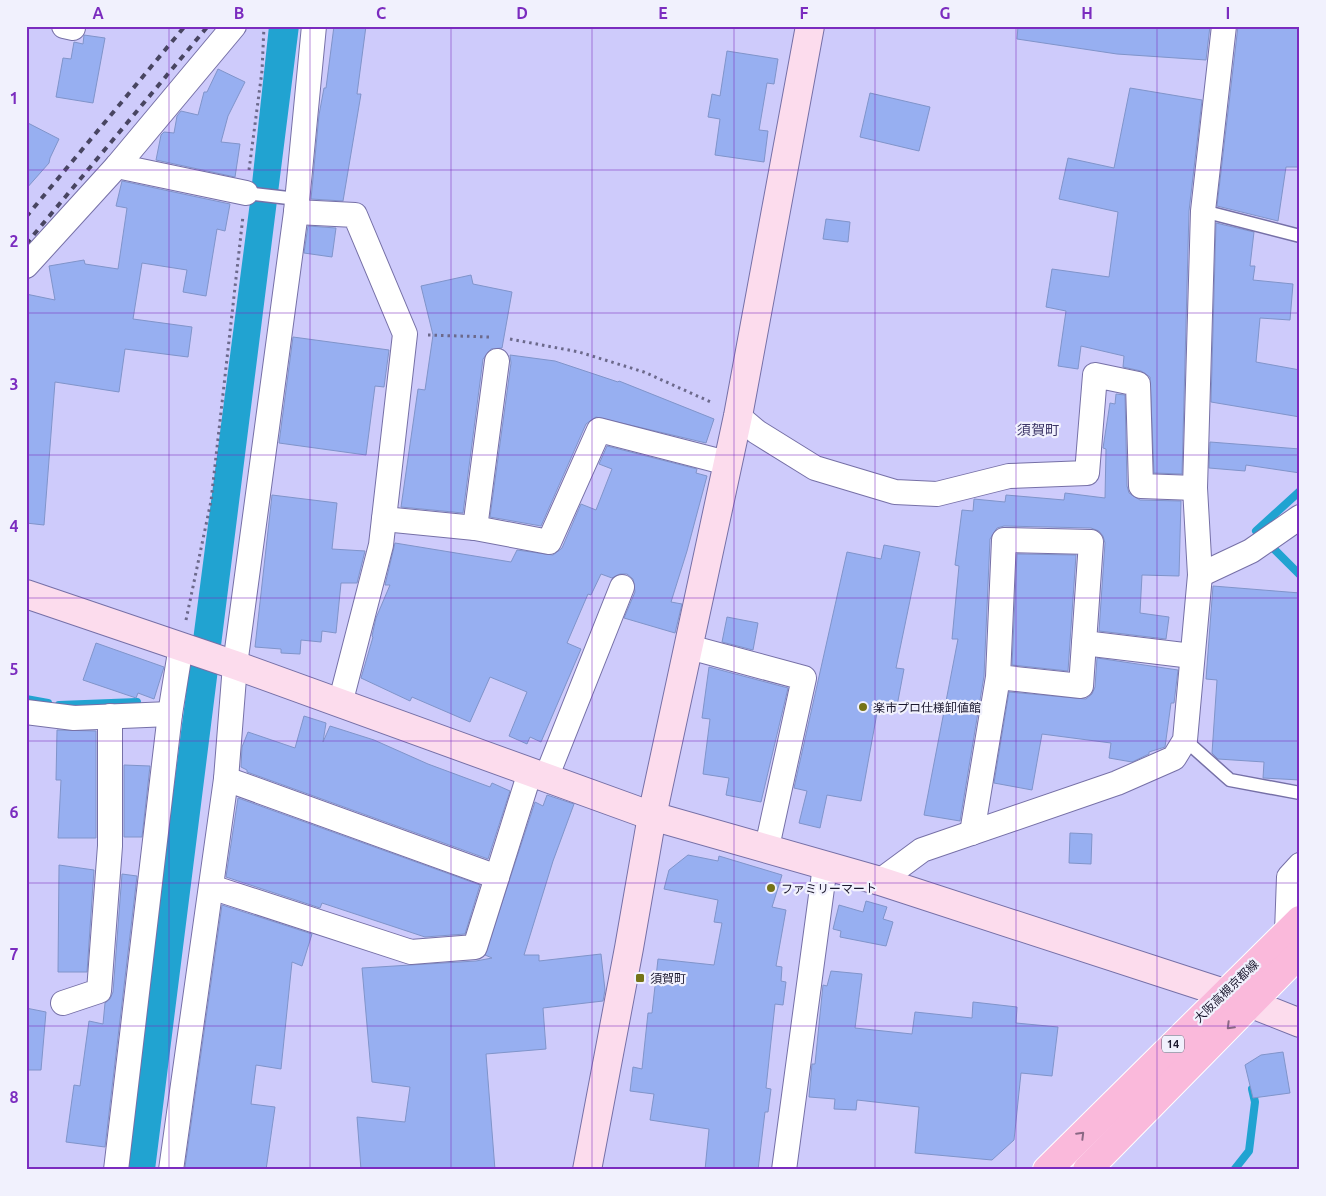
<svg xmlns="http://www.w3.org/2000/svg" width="1326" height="1196" viewBox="0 0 1326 1196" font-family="Ubuntu,'Noto Sans JP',sans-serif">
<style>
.water{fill:#21a3d1}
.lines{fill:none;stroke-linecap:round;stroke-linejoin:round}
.stream{stroke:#21a3d1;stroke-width:8}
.building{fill:#97aff1;stroke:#8094ca}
.lane-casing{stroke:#7670a7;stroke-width:15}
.street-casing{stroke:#7670a7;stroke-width:26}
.secondary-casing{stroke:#7670a7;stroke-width:30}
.primary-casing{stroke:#fff;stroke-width:30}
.path{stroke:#6c698b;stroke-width:3;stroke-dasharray:2.5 4;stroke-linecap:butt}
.lane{stroke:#fff;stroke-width:12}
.street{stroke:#fff;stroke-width:24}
.secondary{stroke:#fcdced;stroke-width:28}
.primary{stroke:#fab9db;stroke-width:28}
.rail{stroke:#484561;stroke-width:4;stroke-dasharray:6 6;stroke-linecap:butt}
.oneway{stroke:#8a6884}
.grid{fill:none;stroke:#7b2cbf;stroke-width:1;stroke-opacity:0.55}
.poi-dot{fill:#757317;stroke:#f1f1fd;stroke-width:2}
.labels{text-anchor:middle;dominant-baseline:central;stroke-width:4.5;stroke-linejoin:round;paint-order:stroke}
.shield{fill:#f1f1fd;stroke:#5b596c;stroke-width:1}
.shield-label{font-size:11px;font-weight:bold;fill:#1b182e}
.poi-label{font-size:12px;fill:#1b182e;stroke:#f1f1fd;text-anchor:start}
.street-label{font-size:12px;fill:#1b182e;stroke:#f1f1fd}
.neighbourhood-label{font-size:14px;fill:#3d3667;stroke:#f1f1fd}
.neatline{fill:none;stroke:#7b2cbf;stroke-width:2}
.grid-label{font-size:16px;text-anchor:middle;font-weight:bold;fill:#7b2cbf}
</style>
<rect width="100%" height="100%" fill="#cecbfb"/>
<!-- water -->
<path class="water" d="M269 26H299L155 1170H124L250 202Z"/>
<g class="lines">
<!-- stream -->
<g class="stream">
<path d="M1300 491 1256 531 1300 575"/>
<path d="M26 699 48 703"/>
<path d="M59 705 137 702"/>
<path d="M1234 1170 1249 1151 1255 1102 1252 1089"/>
</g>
</g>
<!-- building -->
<g class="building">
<path d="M334 26H366L357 94H361L343 201 311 199 319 115 324 88H326Z"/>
<path d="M1018 26H1210L1206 60 1117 54 1017 39Z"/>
<path d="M1238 26H1300V167H1286L1278 221 1217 206Z"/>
<path d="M84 35 105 38 93 103 56 97 63 58 71 59 74 42 83 44Z"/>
<path d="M727 51 778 59 774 84 767 83 759 130 768 131 764 162 715 155 720 119 708 117 712 94 720 96Z"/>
<path d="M218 69 245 82 228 116 221 142 240 144 235 177 156 160 161 135 164 132 174 133 177 116 181 111 198 115 204 92H207Z"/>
<path d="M1130 88 1202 100 1189 211 1182 474 1154 473 1150 377 1141 371 1123 367 1124 356 1081 346 1078 369 1058 366 1066 311 1046 307 1052 269 1109 277 1118 212 1059 199 1068 158 1114 168Z"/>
<path d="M870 93 930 107 919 151 860 137Z"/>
<path d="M26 122 59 139 50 158 49 163 26 189Z"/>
<path d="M122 181 230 204 225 231 217 229 206 296 183 292 187 270 142 263 133 319 192 327 188 357 125 349 119 392 55 382 44 525 26 523V294L55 300 49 266 84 260 85 264 118 269 127 208 116 206Z"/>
<path d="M826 219 850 222 848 242 823 239Z"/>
<path d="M1216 223 1254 232 1250 266H1255L1253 280 1293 284 1290 320 1260 318 1256 362 1300 370V417L1211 402Z"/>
<path d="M308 226 336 228 332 257 304 253Z"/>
<path d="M471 275 473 284 512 292 502 348 491 349 483 359 463 513 401 507 418 389 425 390 433 335 421 286Z"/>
<path d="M293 337 389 350 384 387 375 386 366 455 279 443Z"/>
<path d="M510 355 555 361 618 382 619 381 714 419 706 443 596 417 586 424 541 526 490 517 511 363Z"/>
<path d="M1116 394 1125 395 1127 486 1129 493 1140 500 1181 501 1179 576 1142 575 1140 613 1169 617 1166 639 1099 631 1105 543 1103 536 1099 531 1091 528 1004 526 997 528 990 539 984 676 960 821 924 815 958 639H952L959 566 955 565 962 510 973 511 974 499 1005 502 1006 495 1064 500 1065 493 1105 498 1106 449 1103 448 1110 403 1115 404Z"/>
<path d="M1210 442 1300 449V473L1246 465 1245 471 1209 468Z"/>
<path d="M607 446 697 469 696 473 707 476 687 551 671 602 682 604 675 633 624 618 635 592 633 579 627 574H620L612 578 601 574 591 595 588 594 567 643 581 649 541 742 530 737 527 744 509 736 527 692 490 677 470 722 412 697 410 701 361 678 373 637 372 636 376 618 390 585H385L395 543 511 562 517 550 553 555 562 548 581 504 596 510 612 469 599 464Z"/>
<path d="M272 495 337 503 332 549 365 551 357 583H341L336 633 322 631 321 642 301 640 300 654 281 653V649L255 647Z"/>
<path d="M884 545 920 552 896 668 904 669 897 706 879 702 861 801 827 795 820 828 799 823 807 791 794 788 847 552 881 559Z"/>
<path d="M1017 554 1076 555 1068 671 1012 665Z"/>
<path d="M1213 586 1300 593V780L1263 778 1264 762 1218 759 1212 753 1217 680 1206 679Z"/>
<path d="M727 617 758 623 753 650 722 642Z"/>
<path d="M96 643 164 667 154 699 138 693 136 698 83 680Z"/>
<path d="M1097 658 1178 670 1174 703H1171L1165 747 1149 752V754L1132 762 1109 758 1111 743 1042 734 1032 790 994 783 1009 692 1086 699 1092 694 1095 687Z"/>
<path d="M709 667 788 688 761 802 726 795 729 778 703 774 710 719 702 718Z"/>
<path d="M304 716 326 723 323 742 330 726 374 740 428 764 490 787 492 783 510 791 488 859 247 772V770L241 767 242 747 248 732 295 748Z"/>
<path d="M57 730 96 731V838H58L61 780H56Z"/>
<path d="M124 765 150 766 142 837H124Z"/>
<path d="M547 795 574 804 553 861 524 955H539V961L601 954 605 990 603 1001 543 1008 546 1049 486 1054 495 1170H361L357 1117 405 1122 410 1087 372 1082 362 968 476 961 492 958 485 955 535 802 543 806Z"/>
<path d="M238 798 480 885 465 934 425 937 322 903 320 908 226 877Z"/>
<path d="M1070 833 1092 834 1091 864 1069 863Z"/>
<path d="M688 855 718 861 719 856 782 875 772 907 786 910 776 966 782 967 781 981 786 982 783 1005 775 1004 766 1088 771 1089 768 1112H765L758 1170H705L709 1129 650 1120 654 1094 630 1091 633 1067 642 1069 648 1013H652L658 959 714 965 722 923 714 922 718 900 664 889 669 870Z"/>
<path d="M59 865 94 870 87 972H58Z"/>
<path d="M122 874 137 876 105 1147 66 1142 74 1085 80 1086 89 1021 103 1024 105 1003 110 999 113 992Z"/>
<path d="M866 901 887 907 883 919 893 922 886 946 840 937 841 931 833 929 839 905 863 912Z"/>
<path d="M222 905 312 934 302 966 292 962 281 1069 256 1065 251 1104 275 1107 266 1170H188L185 1167Z"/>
<path d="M831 971 862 974 855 1028 912 1034 915 1012 972 1018 973 1002 1017 1007 1016 1023 1058 1027 1052 1076 1021 1073 1014 1140 992 1160 915 1153 919 1107 857 1100 856 1110 834 1109 835 1099 809 1097 812 1064H815L823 985 827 986Z"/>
<path d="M26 1008 46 1012 41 1070H26Z"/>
<path d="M1283 1052 1290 1093 1253 1098 1245 1065 1261 1055Z"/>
</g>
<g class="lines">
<!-- lane casing -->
<g class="lane-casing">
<g id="lane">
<path d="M246 193 297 199"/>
<path d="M1203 211 1300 236"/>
<path d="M1185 740 1230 780 1300 793"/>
</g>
</g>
<!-- street casing -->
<g class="street-casing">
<g id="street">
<path d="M64 26 73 28"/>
<path d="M117 166 246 193"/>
<path d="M296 212 355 215 405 334 381 545 340 704"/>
<path d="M26 266 117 166 234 26"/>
<path d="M738 416 757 432 815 468 895 492 937 494 1009 476 1087 473 1095 375 1138 384 1141 486 1195 488"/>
<path d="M384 519 475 528 549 542 599 430 727 463"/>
<path d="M475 528 497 361"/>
<path d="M1200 575 1251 551 1300 517"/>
<path d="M1084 643 1192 656"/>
<path d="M689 647 804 678 767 847"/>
<path d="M26 712 74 718 170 714"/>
<path d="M546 778 622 587"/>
<path d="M226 779 497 877"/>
<path d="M972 833 998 677 1004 540 1091 542 1081 686 998 677"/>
<path d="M880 881 922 850 1117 783 1174 758 1185 740 1200 575 1195 488 1203 211 1224 26"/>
<path d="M211 887 411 952 475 947 530 772"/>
<path d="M1287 932 1289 877 1300 865"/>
<path d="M63 1003 99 991 110 846V716"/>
<path d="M116 1170 170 714 181 646"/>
<path d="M171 1170 226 779 235 665 296 212 314 26"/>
<path d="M784 1170 825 866"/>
</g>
</g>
<!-- secondary casing -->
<g class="secondary-casing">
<g id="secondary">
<path d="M26 594 235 665 652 816 880 881 1224 993 1300 1023"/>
<path d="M587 1170 629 948 652 816 738 416 810 26"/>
</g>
</g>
<!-- primary casing -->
<g class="primary-casing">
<g id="primary">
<path d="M1047 1170 1300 920"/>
<path d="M1087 1170 1300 953"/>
</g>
</g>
<!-- path -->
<g class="path">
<path d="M249 170 262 71 264 26"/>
<path d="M428 335 489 337"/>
<path d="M510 339 579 352 644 372 713 403"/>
<path d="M186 620 211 501 243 216"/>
</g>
<!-- lane -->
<use href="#lane" class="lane"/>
<!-- street -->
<use href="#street" class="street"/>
<!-- secondary -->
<use href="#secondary" class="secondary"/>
<!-- primary -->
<use href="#primary" class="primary"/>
<!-- rail -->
<g class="rail">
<path d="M26 217 185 26"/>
<path d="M26 244 208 26"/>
</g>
</g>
<!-- one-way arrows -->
<defs><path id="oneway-chevron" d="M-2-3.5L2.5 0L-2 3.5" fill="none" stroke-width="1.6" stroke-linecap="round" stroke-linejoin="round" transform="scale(1.25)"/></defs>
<g class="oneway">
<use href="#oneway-chevron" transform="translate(1230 1026) rotate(135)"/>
<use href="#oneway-chevron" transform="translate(1081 1135) rotate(-45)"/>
</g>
<!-- grid -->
<path class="grid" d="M169 26V1170M310 26V1170M451 26V1170M592 26V1170M734 26V1170M875 26V1170M1016 26V1170M1157 26V1170M26 170H1300M26 313H1300M26 455H1300M26 598H1300M26 741H1300M26 883H1300M26 1026H1300"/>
<!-- markers -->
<g class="poi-dot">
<circle cx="863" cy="707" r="5"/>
<circle cx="771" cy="888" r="5"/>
<rect x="635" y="973" width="10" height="10" rx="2.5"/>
</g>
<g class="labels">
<!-- shield labels -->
<rect class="shield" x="1162" y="1035.5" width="22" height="17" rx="4"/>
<g class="shield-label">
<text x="1173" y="1044">14</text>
</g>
<!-- poi labels -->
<g class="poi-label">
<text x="873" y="707">楽市プロ仕様卸値館</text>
<text x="781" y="888">ファミリーマート</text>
<text x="650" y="978">須賀町</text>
</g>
<!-- street labels -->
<g class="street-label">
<text transform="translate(1226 991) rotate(-44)">大阪高槻京都線</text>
</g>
<!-- neighbourhood labels -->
<g class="neighbourhood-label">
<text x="1038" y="430">須賀町</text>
</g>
</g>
<!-- border -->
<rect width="1326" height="1196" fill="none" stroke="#f1f1fd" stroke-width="55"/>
<rect x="28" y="28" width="1270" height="1140" class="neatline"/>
<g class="grid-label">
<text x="98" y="19">A</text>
<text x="239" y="19">B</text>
<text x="381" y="19">C</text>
<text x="522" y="19">D</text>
<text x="663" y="19">E</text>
<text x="804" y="19">F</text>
<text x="945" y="19">G</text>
<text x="1087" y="19">H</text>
<text x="1228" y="19">I</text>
<text x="14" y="104">1</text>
<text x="14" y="247">2</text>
<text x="14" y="390">3</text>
<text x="14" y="532">4</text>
<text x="14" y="675">5</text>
<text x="14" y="818">6</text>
<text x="14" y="960">7</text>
<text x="14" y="1103">8</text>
</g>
</svg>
